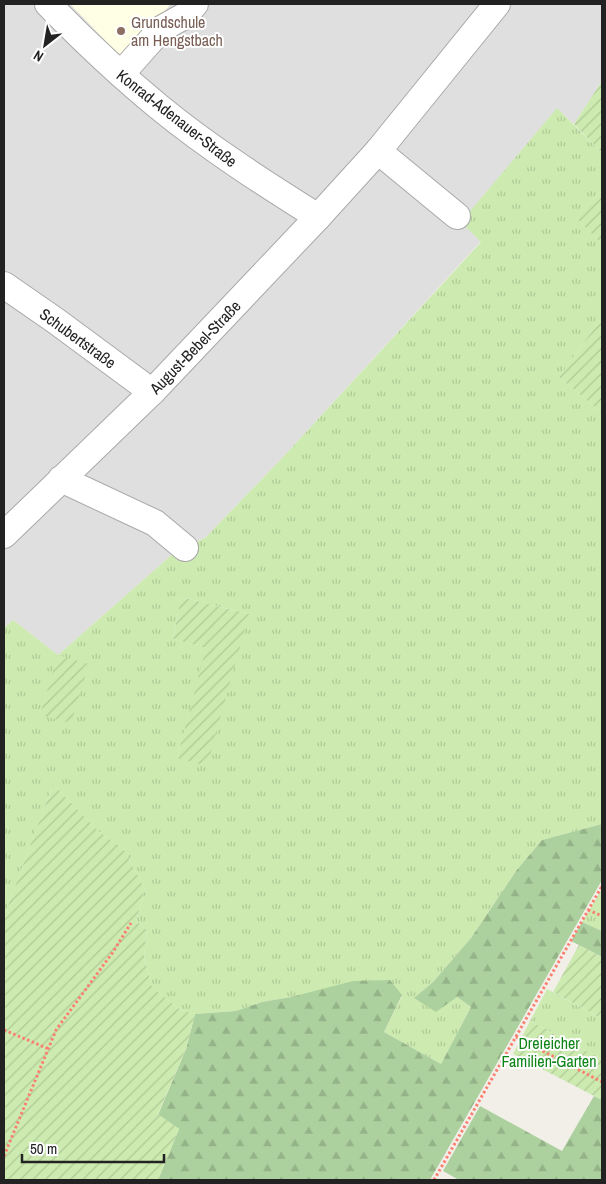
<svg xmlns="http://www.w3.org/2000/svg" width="606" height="1184" viewBox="0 0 606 1184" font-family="'Archivo Narrow',sans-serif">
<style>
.residential{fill:#e0dfdf}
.education{fill:#ffffe5}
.grass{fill:url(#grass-tufts);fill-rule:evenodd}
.forest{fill:url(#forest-firs)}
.garden{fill:url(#garden-furrows)}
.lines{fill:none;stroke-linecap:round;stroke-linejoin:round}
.minor-casing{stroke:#a9a9a9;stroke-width:28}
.path{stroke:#fa8072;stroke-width:3;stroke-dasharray:2.5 2.5;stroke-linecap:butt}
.minor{stroke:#fff;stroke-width:26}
.education-dot{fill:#8d6e63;stroke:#fff;stroke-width:2}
.labels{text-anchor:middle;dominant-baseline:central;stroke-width:4;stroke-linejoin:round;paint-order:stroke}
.education-label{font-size:16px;fill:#785e54;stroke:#fff;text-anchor:start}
.street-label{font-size:16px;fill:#222;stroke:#fff}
.park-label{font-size:16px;fill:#0c8416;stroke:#fff}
</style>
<defs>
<pattern id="grass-tufts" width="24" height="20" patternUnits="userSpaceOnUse" patternTransform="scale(1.25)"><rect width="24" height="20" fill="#cdebb0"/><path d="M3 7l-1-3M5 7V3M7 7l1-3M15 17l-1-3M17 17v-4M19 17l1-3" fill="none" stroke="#b0c997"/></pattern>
<pattern id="forest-firs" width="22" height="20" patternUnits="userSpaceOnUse" patternTransform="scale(1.25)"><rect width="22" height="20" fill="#add19e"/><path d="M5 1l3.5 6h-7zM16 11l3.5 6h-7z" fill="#95b388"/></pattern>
<pattern id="garden-furrows" width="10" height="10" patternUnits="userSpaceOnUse" patternTransform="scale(1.25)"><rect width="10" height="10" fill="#cdebb0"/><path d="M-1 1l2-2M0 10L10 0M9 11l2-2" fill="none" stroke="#b0c997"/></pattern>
</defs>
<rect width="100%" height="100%" fill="#f2efe9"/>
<!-- residential -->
<path class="residential" d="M4 4H602V81L574 124 557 109 462 222 481 241 284 456 205 538 176 551 58 655 13 620 4 628Z"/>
<!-- education -->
<path class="education" d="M70 4H171L122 58Z"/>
<!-- grass -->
<g class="grass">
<path d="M557 108 602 153V191L575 217 602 244V317L559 377 602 413V824L542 840 516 871 471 938 433 982 414 998 457 997 471 1007 441 1064 384 1032 402 996 291 997 262 1002 236 1011 195 1014 179 1009 152 987 144 957 147 930 136 921 145 889 123 848 98 831 53 784 4 916V628L13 620 58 655 176 551 205 538 284 456 481 242 461 222ZM181 597 249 614 177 758 207 648 173 639Z"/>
<path d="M602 889V931L582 922Z"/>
<path d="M547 989 602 1019V1059L530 1021Z"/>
</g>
<!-- forest -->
<g class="forest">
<path d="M602 824V880L430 1180H158L179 1129 158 1115 186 1049 195 1014 236 1011 262 1002 291 997 353 981 390 980 402 995 384 1032 441 1064 471 1007 457 997 436 1012 414 998 433 982 471 938 516 871 542 840Z"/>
<path d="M582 922 602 931V957L571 941Z"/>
<path d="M594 1096 602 1100V1180H459L443 1171 480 1106 562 1151Z"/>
</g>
<!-- garden -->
<g class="garden">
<path d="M602 81V153L574 124Z"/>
<path d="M602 191V244L575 217Z"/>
<path d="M602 317V413L559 377Z"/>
<path d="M181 597 249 614 207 766 177 758 206 648 173 639Z"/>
<path d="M58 655 89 664 71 723 40 715Z"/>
<path d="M53 784 98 831 123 848 145 889 136 921 147 930 144 957 152 987 179 1009 195 1014 186 1049 158 1114 179 1129 158 1180H4V916Z"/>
<path d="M579 945 602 957V1019L553 992Z"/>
<path d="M530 1021 602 1059V1100L513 1054Z"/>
</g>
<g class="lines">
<!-- minor casing -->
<g class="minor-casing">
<g id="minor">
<path d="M48 4C83 40 120 75 159 107 209 148 264 183 318 217"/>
<path d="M121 74 161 29 186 15 195 4"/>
<path d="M378 151 457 216"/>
<path d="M4 285 56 321 152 392"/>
<path d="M61 479 155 523 185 548"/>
<path d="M4 535 152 392 318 217 378 151 497 4"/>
</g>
</g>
<!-- path -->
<g class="path">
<path d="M588 910 602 916"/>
<path d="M4 1030 49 1049"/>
<path d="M516 1037 602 1082"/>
<path d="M4 1156 56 1030 113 952 131 923"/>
<path d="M434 1180 602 886"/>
</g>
<!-- minor -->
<use href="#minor" class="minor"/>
</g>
<!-- markers -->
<circle class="education-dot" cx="121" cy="31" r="5"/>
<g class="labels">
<!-- education labels -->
<g class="education-label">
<text x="131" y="22">Grundschule<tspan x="131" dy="18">am Hengstbach</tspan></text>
</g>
<!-- street labels -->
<g class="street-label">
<text transform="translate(177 118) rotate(38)">Konrad-Adenauer-Straße</text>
<text transform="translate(78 338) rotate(36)">Schubertstraße</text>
<text transform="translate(195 347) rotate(-46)">August-Bebel-Straße</text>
</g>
<!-- park labels -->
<g class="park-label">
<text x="549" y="1043">Dreieicher<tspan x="549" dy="18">Familien-Garten</tspan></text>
</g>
</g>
<!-- border -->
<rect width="606" height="1184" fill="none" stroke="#222222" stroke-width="10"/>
<!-- north arrow -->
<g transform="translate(45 45) rotate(211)" stroke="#ffffff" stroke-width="4" paint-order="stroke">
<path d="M0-4L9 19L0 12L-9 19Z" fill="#222222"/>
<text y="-8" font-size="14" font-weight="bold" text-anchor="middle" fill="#222222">N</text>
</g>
<!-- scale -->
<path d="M22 1154v8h142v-8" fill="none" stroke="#222222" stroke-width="2.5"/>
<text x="30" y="1154" font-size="15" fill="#222222" stroke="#ffffff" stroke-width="4" paint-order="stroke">50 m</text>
</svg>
